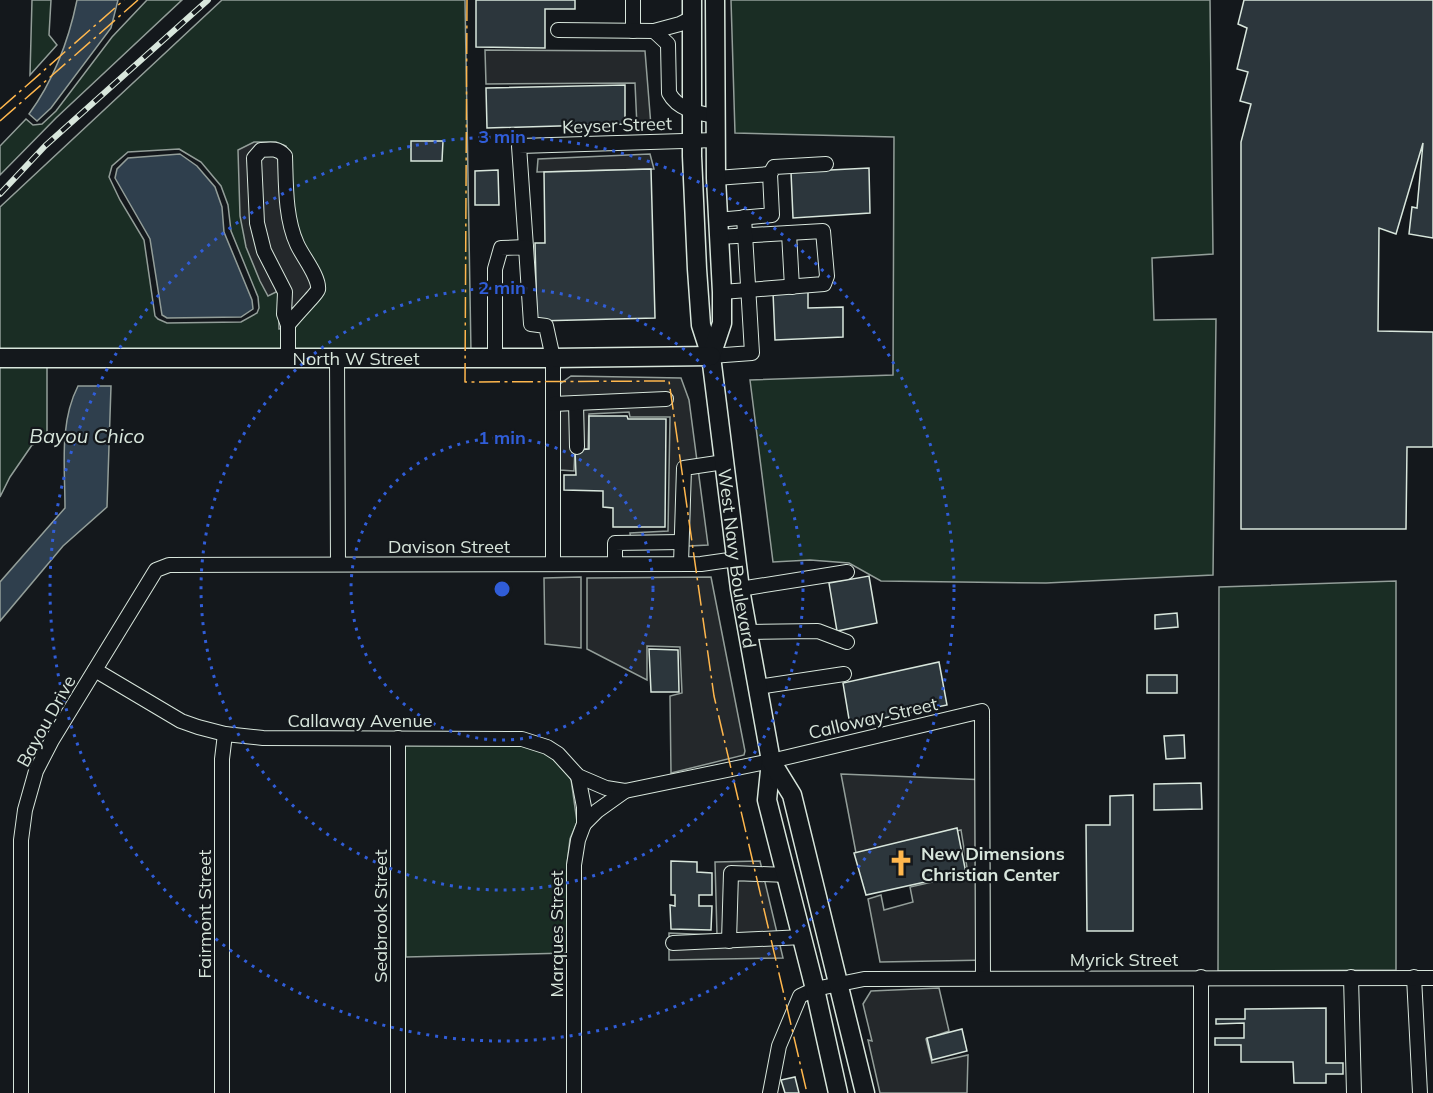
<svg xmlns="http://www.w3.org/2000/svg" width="1433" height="1093" viewBox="0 0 1433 1093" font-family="Mulish,sans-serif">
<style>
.green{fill:#1a2d24;stroke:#939e99;stroke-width:1.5;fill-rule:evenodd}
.parking{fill:#24282b;stroke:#939e99;stroke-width:1.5}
.water{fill:#2f3f4d;stroke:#939e99;stroke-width:1.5}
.building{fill:#2c363c;stroke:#d8e6dc;stroke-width:1.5}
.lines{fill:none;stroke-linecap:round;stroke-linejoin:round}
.minor-casing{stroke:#d8e6dc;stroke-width:16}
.major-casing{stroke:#d8e6dc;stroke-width:21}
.minor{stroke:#14181c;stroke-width:14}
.major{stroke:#14181c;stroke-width:18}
.rail-casing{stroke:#d8e6dc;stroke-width:6}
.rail{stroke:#14181c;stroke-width:4;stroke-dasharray:11;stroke-linecap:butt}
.power{stroke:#ffb74d;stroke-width:1.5;stroke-dasharray:21 4.5 3 4.5;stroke-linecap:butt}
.ring{fill:none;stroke:#305dd8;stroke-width:3;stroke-dasharray:3 6}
.labels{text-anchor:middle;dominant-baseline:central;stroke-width:4.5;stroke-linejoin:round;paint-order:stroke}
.street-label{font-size:18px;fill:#d8e6dc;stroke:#14181c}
.poi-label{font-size:18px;font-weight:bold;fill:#d8e6dc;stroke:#14181c;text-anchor:start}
.water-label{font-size:20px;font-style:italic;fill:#d8e6dc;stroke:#14181c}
.centre{fill:#305dd8;stroke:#14181c;stroke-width:3}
.ring-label{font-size:18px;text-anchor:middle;font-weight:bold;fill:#305dd8;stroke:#14181c;stroke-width:4.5;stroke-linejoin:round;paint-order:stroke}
</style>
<rect width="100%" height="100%" fill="#14181c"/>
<!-- green -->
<g class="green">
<path d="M32 0H51L49 35 57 45 30 75Z"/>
<path d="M147 0H182L56 118 0 175V146L26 119 33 125 42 124 56 111 112 37Z"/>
<path d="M222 0H465L471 352H0V207ZM179 149 201 162 221 186 228 205 231 231 258 297 259 308 257 313 241 322 167 323 158 319 155 316 144 240 120 200 109 177 112 166 128 152Z"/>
<path d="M731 0H1210L1213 254 1152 258 1154 320 1216 319 1213 575 1046 583 881 581 849 563 810 560 773 562 750 380 893 375 894 137 735 133Z"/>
<path d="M0 365H47V440L32 445 10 477 0 497Z"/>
<path d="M1396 581V970L1218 971 1219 587Z"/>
<path d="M405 745H521L543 752 553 759 571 779 577 822 570 839 567 864V953L406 957Z"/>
</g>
<!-- parking -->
<g class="parking">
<path d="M485 50 645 51 651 126 637 127 635 83 486 84Z"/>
<path d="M254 142H276L286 146 289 154 296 230 324 286 320 299 302 312 294 328 279 329 278 291 268 296 260 281 246 247 240 216 238 150Z"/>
<path d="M650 154 654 169 537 172 538 159Z"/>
<path d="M571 376 681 378 689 400 708 545 632 549 630 533 668 531 670 417H630L629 412 589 414 588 449H575L574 471 560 470V384Z"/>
<path d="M581 577V648L545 644 544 578Z"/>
<path d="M711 577 745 751 744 755 671 773 670 696 682 693 680 647 647 646V680L587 649V578Z"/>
<path d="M841 774 988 780 989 960 880 962 868 899 881 895 884 910 913 902 910 887 968 874 961 830 856 853Z"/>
<path d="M760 861 783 958 669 960V933L717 935 715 862Z"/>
<path d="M939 988 949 1031 926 1039 932 1063 968 1055 967 1093H880L868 1040 872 1041 863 1004 871 991Z"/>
</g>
<!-- water -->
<g class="water">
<path d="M77 0H118L111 28 51 108 37 121 29 114C53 81 69 39 77 0Z"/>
<path d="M180 154 197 166 215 187 222 207 224 232 252 300 253 309 241 317 167 318 162 315 150 239 115 178 117 169 128 158Z"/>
<path d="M78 386H111L107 507 63 546 0 621V582L65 508C65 467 59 423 78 386Z"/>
</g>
<!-- building -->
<g class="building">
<path d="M476 0H575V9H545V48L476 47Z"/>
<path d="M1244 0H1433V238L1409 234 1412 207 1417 208 1423 143 1396 234 1379 228 1378 331 1433 332V447H1407L1406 529H1241V142L1251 104 1240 101 1248 72 1237 69 1247 28 1238 24Z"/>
<path d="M625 85V124L487 128 486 88Z"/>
<path d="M411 141H443L442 161H411Z"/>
<path d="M869 168 870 213 793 218 791 172Z"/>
<path d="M651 169 655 318 537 321 535 243H545L544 172Z"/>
<path d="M498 170 499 205H475V171Z"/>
<path d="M808 289V308L843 307V337L775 340 773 292Z"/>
<path d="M589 416H627L628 419H666L665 527H613V508L603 507V491L564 490V475H576L575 450 589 449Z"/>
<path d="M869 576 877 623 837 631 829 583Z"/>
<path d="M1177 613 1178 627 1155 629V615Z"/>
<path d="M649 649 678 650 679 692H651Z"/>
<path d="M939 662 947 705 850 725 843 683Z"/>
<rect x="1147" y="675" width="30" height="18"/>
<path d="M1184 735 1185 758 1166 759 1164 736Z"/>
<path d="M1201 783 1202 809 1154 810V784Z"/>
<path d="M1133 795V931H1087L1086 825H1110V796Z"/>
<path d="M957 828 966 873 866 895 854 853Z"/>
<path d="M671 861 697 862V872L712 873V895H699V906H712L711 930 671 929 670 905 675 906V895H671Z"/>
<path d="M1326 1008V1063H1343V1074H1326V1083H1294L1293 1062H1241V1045H1215V1038H1244V1023L1216 1024V1019H1245V1009Z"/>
<path d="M962 1029 967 1051 932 1060 927 1038Z"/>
<path d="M795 1077 799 1093H785L781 1080Z"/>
</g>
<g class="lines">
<!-- minor casing -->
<g class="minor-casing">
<g id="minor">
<path d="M633 0V31"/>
<path d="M558 30 654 31 668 44 669 93C678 110 698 113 715 116"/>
<path d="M654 31 680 24 692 18"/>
<path d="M770 174 774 167 826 164"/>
<path d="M716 178 770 174 772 215 717 220"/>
<path d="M789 233 792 287"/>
<path d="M718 237 823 231 827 276 824 284 722 292"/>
<path d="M526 247 519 146 716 140"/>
<path d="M288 325C292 319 318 292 318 290 320 277 302 256 297 244 285 218 286 184 285 156 278 148 271 149 261 150L254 158 257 223 264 251 285 292 284 314 288 325V358"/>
<path d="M711 356 752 353 744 217"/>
<path d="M337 358 338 564"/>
<path d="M495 358V269L501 248 526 247 531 324 546 326 553 358V564"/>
<path d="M576 403 577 447"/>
<path d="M553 404 666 399"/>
<path d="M615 564V543L681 542"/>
<path d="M681 564 684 468 724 462"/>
<path d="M740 589 847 572"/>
<path d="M747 632 818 631 847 642"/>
<path d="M95 670 181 721 198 727 225 734 263 738 522 739 547 747 558 754 578 776 606 788 625 791 771 761 982 711 983 977"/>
<path d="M758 687 844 674"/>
<path d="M398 738V1093"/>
<path d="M584 824 597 811 625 791"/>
<path d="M729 941 731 873 787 875"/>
<path d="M673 943 803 937"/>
<path d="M1351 977 1354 1093"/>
<path d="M1414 977 1420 1093"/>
<path d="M21 1093V840L25 810 36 771 52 740 156 570 169 565 701 564 736 559"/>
<path d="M222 1093V759L225 734"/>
<path d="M574 1093V865L578 840 584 824V807L578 776"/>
<path d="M770 1093 779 1046 800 996 815 989 864 979 1433 978"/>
<path d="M1201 1093V977"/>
</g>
</g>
<!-- major casing -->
<g class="major-casing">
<g id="major">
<path id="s1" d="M692 0V156L697 269 701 325 711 356 740 589 771 761 767 800 815 989 838 1093"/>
<path d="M711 356 722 323V292L716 178 715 0"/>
<path id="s2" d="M0 358H553L711 356"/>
<path d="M771 761 792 795 865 1093"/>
</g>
</g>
<!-- minor -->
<use href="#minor" class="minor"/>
<!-- major -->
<use href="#major" class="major"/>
<!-- rail casing -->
<g class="rail-casing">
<path id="rail" d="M0 194 45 146 208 0"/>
</g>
<!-- rail -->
<use href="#rail" class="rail"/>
<!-- power -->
<g class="power">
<path d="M467 0 465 382 669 381 714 696 807 1093"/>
<path d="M0 109 124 0"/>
<path d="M0 121 138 0"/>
</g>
</g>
<!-- distance rings -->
<g class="ring">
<circle cx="502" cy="589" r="151"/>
<circle cx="502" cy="589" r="301"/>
<circle cx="502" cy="589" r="452"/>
</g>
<!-- icons -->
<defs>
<g id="church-bare" transform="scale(2.07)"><path d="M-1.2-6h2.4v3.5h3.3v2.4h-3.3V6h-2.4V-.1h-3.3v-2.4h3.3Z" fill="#ffb74d" stroke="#14181c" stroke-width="2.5" paint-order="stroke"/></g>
</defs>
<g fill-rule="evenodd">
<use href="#church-bare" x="901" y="863"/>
</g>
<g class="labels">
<!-- street labels -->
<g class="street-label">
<text transform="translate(617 125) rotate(-2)">Keyser Street</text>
<text stroke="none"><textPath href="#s2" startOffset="356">North W Street</textPath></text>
<text x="449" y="546">Davison Street</text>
<text stroke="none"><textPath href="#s1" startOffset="562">West Navy Boulevard</textPath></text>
<text transform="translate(873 718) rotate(-13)">Calloway Street</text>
<text x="360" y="720">Callaway Avenue</text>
<text transform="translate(46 721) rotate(-61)">Bayou Drive</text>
<text transform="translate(204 914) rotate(-90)">Fairmont Street</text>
<text transform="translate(380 916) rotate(-90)">Seabrook Street</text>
<text transform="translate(556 934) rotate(-90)">Marques Street</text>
<text x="1124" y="959">Myrick Street</text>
</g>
<!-- poi labels -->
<g class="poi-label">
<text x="921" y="853">New Dimensions<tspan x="921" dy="21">Christian Center</tspan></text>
</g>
<!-- water labels -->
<g class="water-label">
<text x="87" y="435">Bayou Chico</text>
</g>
</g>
<circle cx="502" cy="589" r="9" class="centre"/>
<g class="ring-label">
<text x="502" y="143">3 min</text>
<text x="502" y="294">2 min</text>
<text x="502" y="444">1 min</text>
</g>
</svg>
